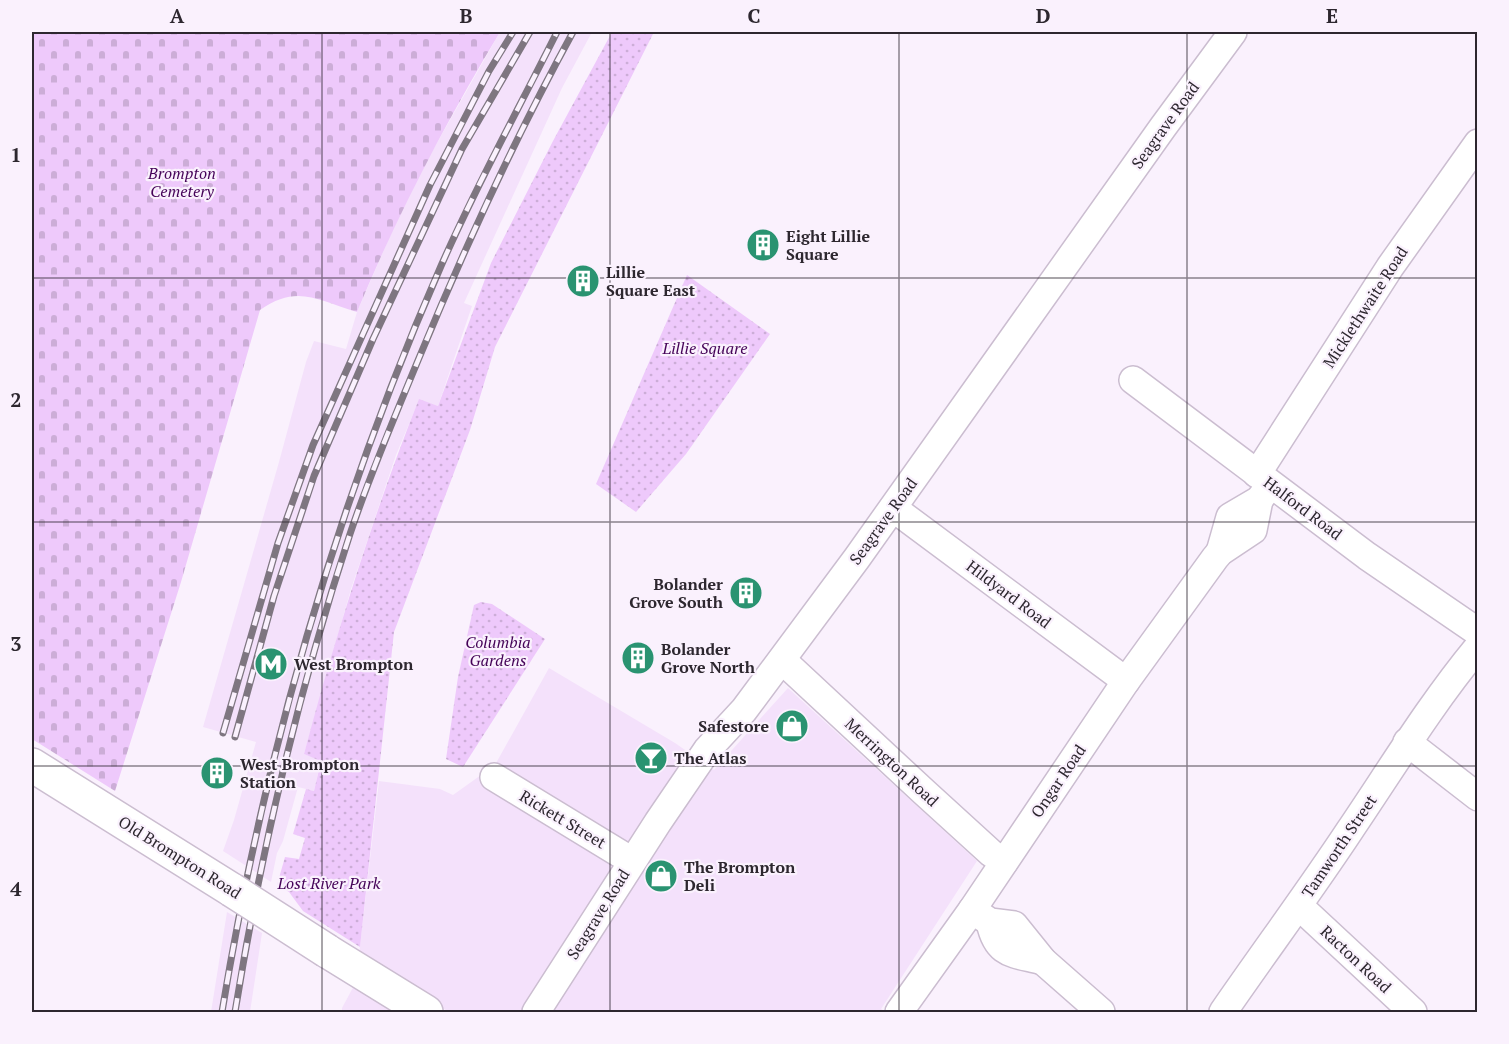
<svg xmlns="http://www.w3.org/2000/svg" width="1509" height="1044" viewBox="0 0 1509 1044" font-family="'PT Serif',serif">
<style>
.built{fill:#f4e1fb}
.cemetery{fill:url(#cemetery-stones)}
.park{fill:url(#park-dots)}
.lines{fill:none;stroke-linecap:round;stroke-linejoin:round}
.minor-casing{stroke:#cbbdd0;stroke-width:30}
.major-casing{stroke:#cbbdd0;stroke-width:36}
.minor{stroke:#fff;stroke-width:27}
.major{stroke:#fff;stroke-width:33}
.rail-casing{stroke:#7e7680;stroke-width:7}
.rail{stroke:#faf1fd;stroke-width:4.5;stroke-dasharray:14;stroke-linecap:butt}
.major-bridge-casing{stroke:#cbbdd0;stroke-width:36;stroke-linecap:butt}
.major-bridge{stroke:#fff;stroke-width:33}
.grid{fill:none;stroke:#2d272f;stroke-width:1.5;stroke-opacity:0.55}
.labels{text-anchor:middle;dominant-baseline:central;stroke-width:4.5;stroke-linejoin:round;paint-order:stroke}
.street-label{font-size:16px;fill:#2d272f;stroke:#faf1fd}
.park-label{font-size:16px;font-style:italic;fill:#450358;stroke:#faf1fd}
.poi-label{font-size:16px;font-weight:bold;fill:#2d272f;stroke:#faf1fd;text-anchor:start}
.neatline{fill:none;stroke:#2d272f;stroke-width:2}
.grid-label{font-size:20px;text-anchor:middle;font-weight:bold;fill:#2d272f}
</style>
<defs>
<pattern id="cemetery-stones" width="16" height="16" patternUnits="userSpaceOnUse" patternTransform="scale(1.5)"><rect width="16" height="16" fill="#eec9fb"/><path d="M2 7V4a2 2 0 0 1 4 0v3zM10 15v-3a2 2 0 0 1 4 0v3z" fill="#ccadd7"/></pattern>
<pattern id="park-dots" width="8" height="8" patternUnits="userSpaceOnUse" patternTransform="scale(1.5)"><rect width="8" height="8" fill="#eec9fb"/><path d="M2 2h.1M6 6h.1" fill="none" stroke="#ccadd7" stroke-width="1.8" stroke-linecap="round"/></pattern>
</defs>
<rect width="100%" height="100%" fill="#faf1fd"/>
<!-- built -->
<g class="built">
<path d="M500 32H592L562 88 464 303 472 306 438 406 419 400 396 455 351 589 304 754 321 760 314 791 298 787 283 841 277 853 271 882 223 851 234 820 256 742 203 727 279 462 306 362 314 341 346 349 357 312 400 213 429 157Z"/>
<path d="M549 668 675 743 714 770 788 688 977 861 881 1009 885 1012H449L359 955 379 781 440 789 453 795 495 765Z"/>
<path d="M227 912 262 933 250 1012H211Z"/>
<path d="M356 982 404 1012H342V1008Z"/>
</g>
<!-- cemetery -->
<path class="cemetery" d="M32 32H500C446 122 397 215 357 312 317 300 297 284 260 310L181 582 115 791 32 739Z"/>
<!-- park -->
<g class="park">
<path d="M612 32H654L495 347 470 430 394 632 360 947 303 911 289 892 277 885 285 857 299 859 305 838 293 834 306 789 314 791 321 761 304 754C336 634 373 515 419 399L438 406 491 263 553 141Z"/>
<path d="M687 275 770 334 686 454 636 512 596 484Z"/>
<path d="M481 602 492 604 545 639 463 767 446 759 458 677 474 605Z"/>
</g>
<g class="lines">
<!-- minor casing -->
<g class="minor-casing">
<g id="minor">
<path d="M1133 380 1367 556 1478 632"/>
<path d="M1257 474 1390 267 1478 143"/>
<path d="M893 508 1126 681"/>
<path d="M1220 552 1230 517 1259 500 1265 492"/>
<path d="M782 660 924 792 991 853 1004 862"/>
<path d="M1407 742 1478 797"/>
<path d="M494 777 632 861"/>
<path d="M1299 906 1413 1012"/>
<path d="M972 910 990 922 1014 925 1043 961 1101 1012"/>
<path d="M990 922C997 956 1013 953 1043 961"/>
<path d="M536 1012 658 822 707 750 744 710 857 558 1163 127 1233 32"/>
<path d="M899 1012 972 910 1126 681 1215 558 1220 552 1253 530 1259 500"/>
<path d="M1223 1012C1265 951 1309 892 1350 830 1392 768 1430 705 1478 647"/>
</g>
</g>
<!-- major casing -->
<g class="major-casing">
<g id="major">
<path d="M32 765 232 890"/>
<path d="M327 951 426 1012"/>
</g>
</g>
<!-- minor -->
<use href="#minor" class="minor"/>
<!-- major -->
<use href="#major" class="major"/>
<!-- rail casing -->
<g class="rail-casing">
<g id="rail">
<path d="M223 733 278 543 313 445 430 185 489 71 513 32"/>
<path d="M235 737 274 596 314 476 373 339 462 149 530 32"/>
<path d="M222 1012C264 757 337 503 441 266 476 186 518 110 557 32"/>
<path d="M235 1012C261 851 299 689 350 534 370 474 395 416 419 358 465 247 515 138 573 32"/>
</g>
</g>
<!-- rail -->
<use href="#rail" class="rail"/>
<!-- major-bridge casing -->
<g class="major-bridge-casing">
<path id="major-bridge" d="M232 890 327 951"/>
</g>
<!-- major-bridge -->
<use href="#major-bridge" class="major-bridge"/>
</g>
<!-- grid -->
<path class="grid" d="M322 32V1012M610 32V1012M899 32V1012M1187 32V1012M32 278H1478M32 522H1478M32 766H1478"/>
<!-- icons -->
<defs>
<g id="building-disc" transform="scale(1.725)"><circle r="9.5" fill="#2a9371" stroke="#faf1fd"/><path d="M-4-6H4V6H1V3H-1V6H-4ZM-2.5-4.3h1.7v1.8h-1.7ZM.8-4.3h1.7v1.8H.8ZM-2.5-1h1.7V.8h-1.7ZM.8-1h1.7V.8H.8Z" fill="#fff"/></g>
<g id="metro-disc" transform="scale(1.725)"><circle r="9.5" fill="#2a9371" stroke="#faf1fd"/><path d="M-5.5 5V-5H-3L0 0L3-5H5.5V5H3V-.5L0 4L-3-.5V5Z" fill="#fff"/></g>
<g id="shop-disc" transform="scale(1.725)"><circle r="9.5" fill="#2a9371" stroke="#faf1fd"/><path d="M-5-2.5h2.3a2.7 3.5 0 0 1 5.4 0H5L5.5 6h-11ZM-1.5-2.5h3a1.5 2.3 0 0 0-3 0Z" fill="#fff"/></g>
<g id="bar-disc" transform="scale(1.725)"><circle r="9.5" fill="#2a9371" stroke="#faf1fd"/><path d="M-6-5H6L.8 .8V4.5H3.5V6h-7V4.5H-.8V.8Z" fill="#fff"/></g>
</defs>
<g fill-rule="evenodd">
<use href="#building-disc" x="763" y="245"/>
<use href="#building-disc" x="583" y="281"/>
<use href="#building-disc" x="746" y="593"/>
<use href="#building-disc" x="638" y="658"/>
<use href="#metro-disc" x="271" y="664"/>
<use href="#shop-disc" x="792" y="726"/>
<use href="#bar-disc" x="651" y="758"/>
<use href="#building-disc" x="217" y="773"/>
<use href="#shop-disc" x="661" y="876"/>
</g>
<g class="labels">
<!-- street labels -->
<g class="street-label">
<text transform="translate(1165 125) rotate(-54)">Seagrave Road</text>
<text transform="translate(1365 307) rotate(-57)">Micklethwaite Road</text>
<text transform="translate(1303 508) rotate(37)">Halford Road</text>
<text transform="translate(883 521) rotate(-54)">Seagrave Road</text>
<text transform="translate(1009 594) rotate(37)">Hildyard Road</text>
<text transform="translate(892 762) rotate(43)">Merrington Road</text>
<text transform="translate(1058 781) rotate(-56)">Ongar Road</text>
<text transform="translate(563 819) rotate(31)">Rickett Street</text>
<text transform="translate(1339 846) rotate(-56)">Tamworth Street</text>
<text transform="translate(180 857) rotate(32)">Old Brompton Road</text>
<text transform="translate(598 914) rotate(-58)">Seagrave Road</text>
<text transform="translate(1356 959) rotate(43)">Racton Road</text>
</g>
<!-- park labels -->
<g class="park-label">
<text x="182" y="173">Brompton<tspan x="182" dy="18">Cemetery</tspan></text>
<text x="705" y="348">Lillie Square</text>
<text x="498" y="642">Columbia<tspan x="498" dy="18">Gardens</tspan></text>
<text x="329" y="883">Lost River Park</text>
</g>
<!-- poi labels -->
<g class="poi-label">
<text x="786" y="236">Eight Lillie<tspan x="786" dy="18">Square</tspan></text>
<text x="606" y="272">Lillie<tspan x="606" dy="18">Square East</tspan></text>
<text x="723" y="584" text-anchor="end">Bolander<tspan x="723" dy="18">Grove South</tspan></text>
<text x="661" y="649">Bolander<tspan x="661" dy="18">Grove North</tspan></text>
<text x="294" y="664">West Brompton</text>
<text x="769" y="726" text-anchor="end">Safestore</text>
<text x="674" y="758">The Atlas</text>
<text x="240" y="764">West Brompton<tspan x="240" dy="18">Station</tspan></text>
<text x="684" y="867">The Brompton<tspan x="684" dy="18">Deli</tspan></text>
</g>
</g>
<!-- border -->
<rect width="1509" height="1044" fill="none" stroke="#faf1fd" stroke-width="66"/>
<rect x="33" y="33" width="1443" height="978" class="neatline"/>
<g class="grid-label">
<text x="177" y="23">A</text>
<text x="466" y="23">B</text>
<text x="754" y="23">C</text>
<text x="1043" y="23">D</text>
<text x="1332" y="23">E</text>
<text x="16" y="162">1</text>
<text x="16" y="407">2</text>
<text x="16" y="651">3</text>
<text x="16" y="896">4</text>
</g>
</svg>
